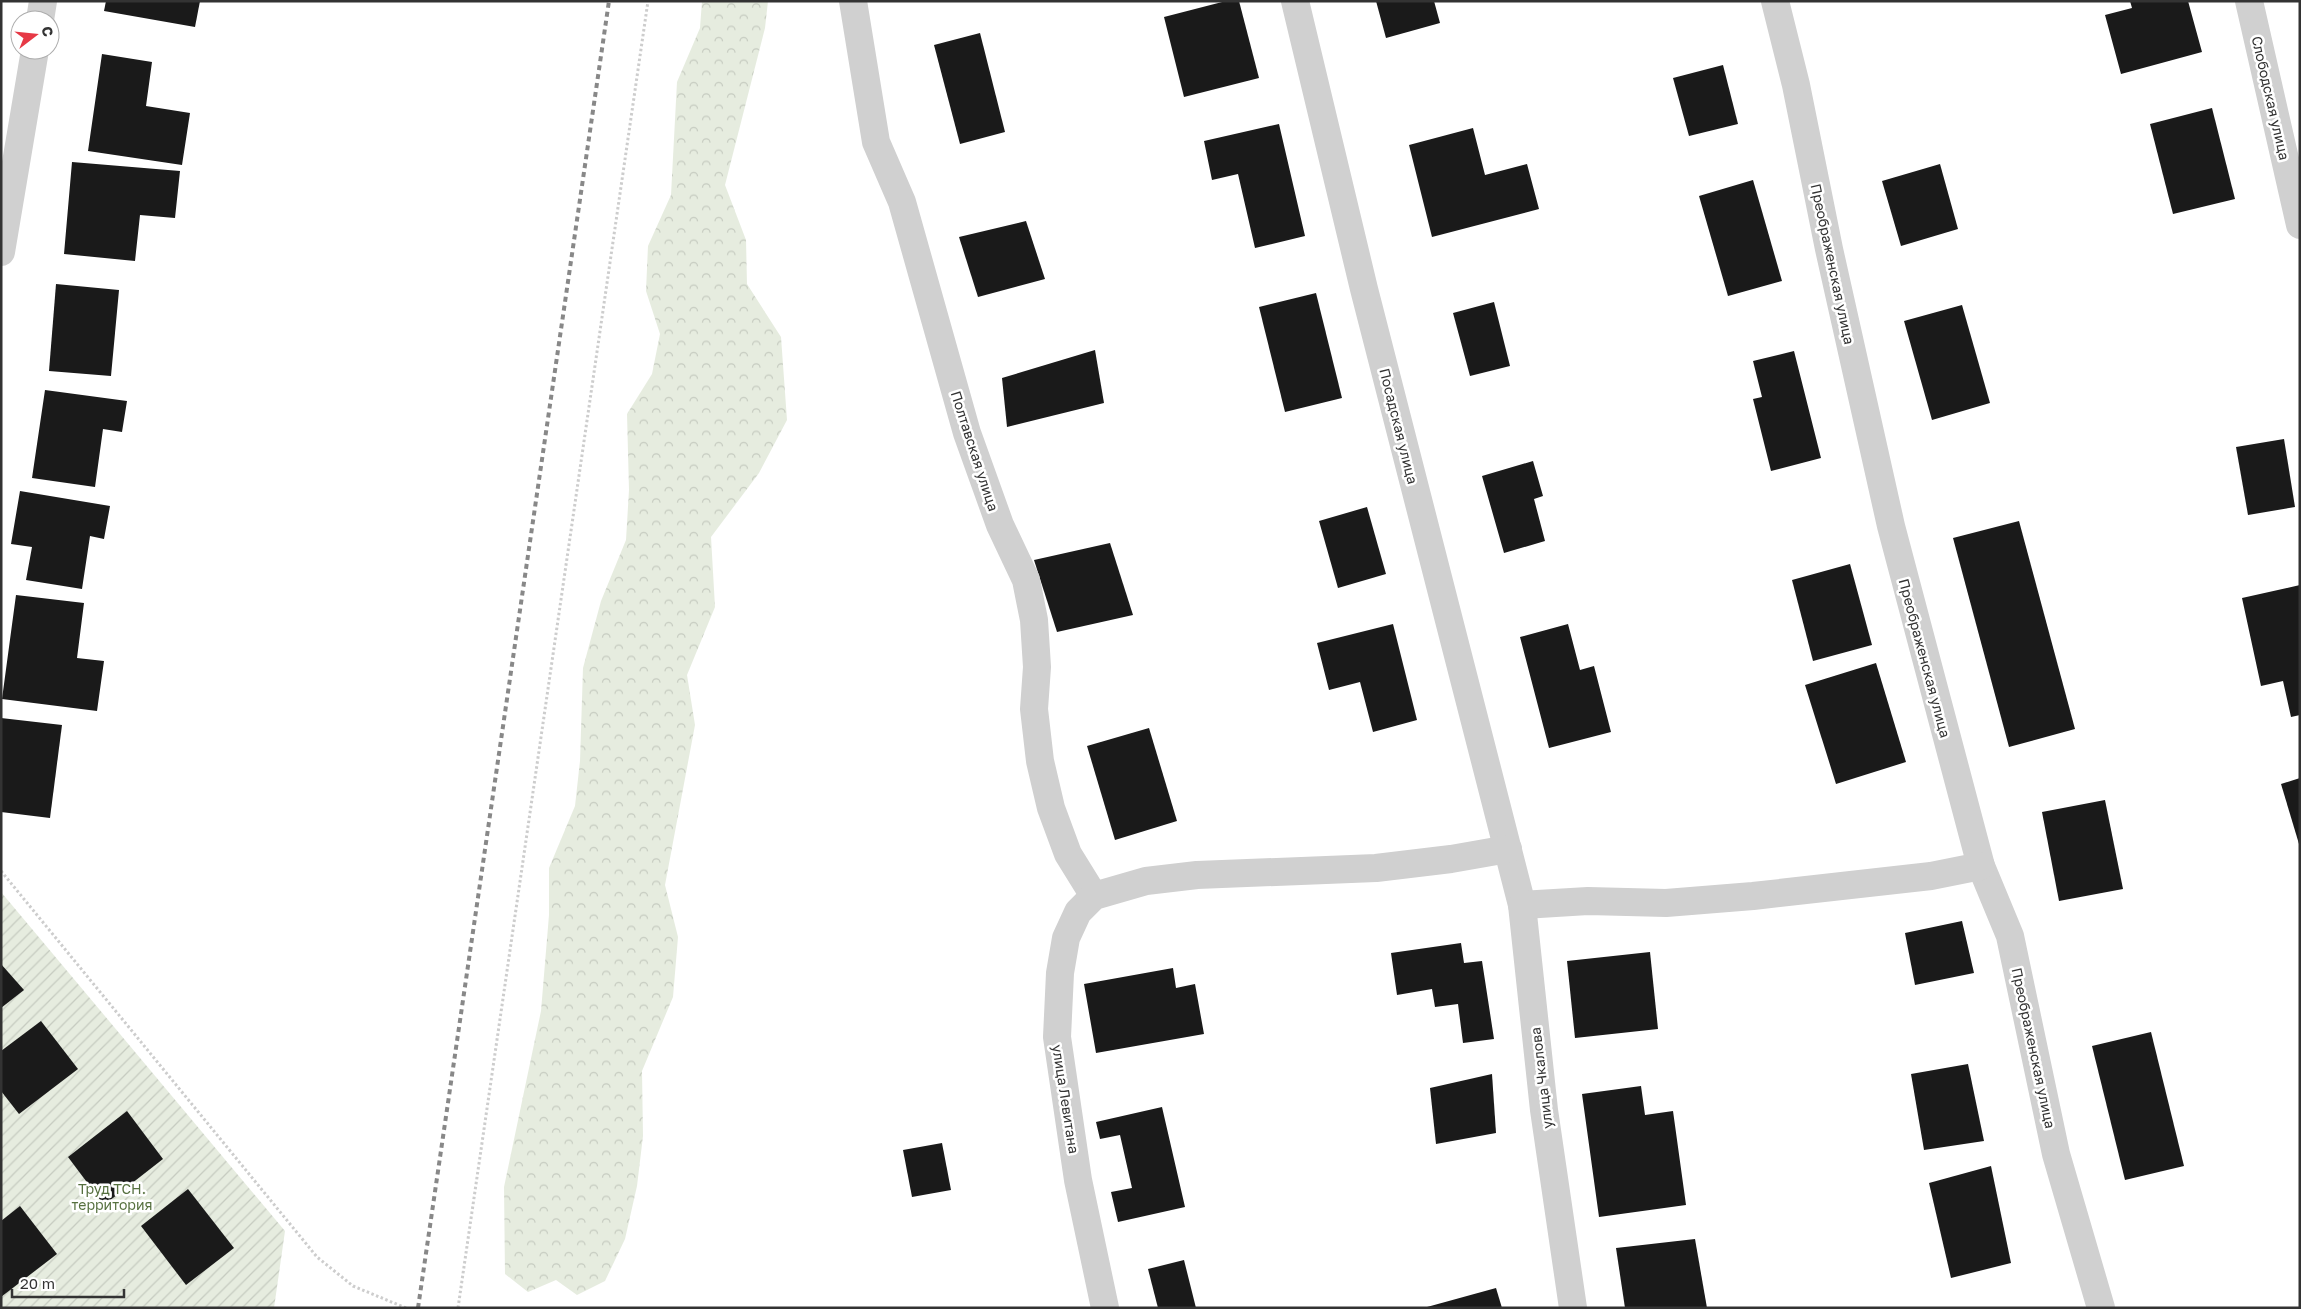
<svg xmlns="http://www.w3.org/2000/svg" width="2301" height="1309" viewBox="0 0 2301 1309" font-family="'Golos Text',sans-serif">
<style>
.forest{fill:url(#forest-crowns)}
.garden{fill:url(#garden-furrows)}
.building{fill:#1a1a1a}
.lines{fill:none;stroke-linecap:round;stroke-linejoin:round}
.path{stroke:#cdcdcd;stroke-width:3;stroke-dasharray:2.5 2.5;stroke-linecap:butt}
.minor{stroke:#d0d0d0;stroke-width:28}
.rail{stroke:#888;stroke-width:4;stroke-dasharray:5 4;stroke-linecap:butt}
.labels{text-anchor:middle;dominant-baseline:central;stroke-width:5;stroke-linejoin:round;paint-order:stroke}
.street-label{font-size:14px;fill:#333;stroke:#fff}
.park-label{font-size:14px;fill:#56703f;stroke:#fff}
</style>
<defs>
<pattern id="forest-crowns" width="20" height="18" patternUnits="userSpaceOnUse" patternTransform="scale(1.25)"><rect width="20" height="18" fill="#e6ecdf"/><path d="M2 6a3 3 0 1 1 6 0M12 15a3 3 0 1 1 6 0" fill="none" stroke="#c6cbc0"/></pattern>
<pattern id="garden-furrows" width="10" height="10" patternUnits="userSpaceOnUse" patternTransform="scale(1.25)"><rect width="10" height="10" fill="#e6ecdf"/><path d="M-1 1l2-2M0 10L10 0M9 11l2-2" fill="none" stroke="#c6cbc0"/></pattern>
</defs>
<rect width="100%" height="100%" fill="#fff"/>
<!-- forest -->
<path class="forest" d="M702 1H768L765 28 725 185 746 240 747 284 781 337 787 420 759 473 711 537 715 607 687 675 695 725 665 885 678 937 673 997 642 1071 643 1136 637 1186 625 1239 605 1281 577 1295 556 1280 528 1292 505 1274 504 1187 541 1011 549 915V868L575 806 580 761 583 668 601 601 626 540 629 490 627 414 652 374 660 334 646 291 648 246 671 195 677 82 700 28Z"/>
<!-- garden -->
<path class="garden" d="M1 892 285 1231 274 1308H1Z"/>
<!-- building -->
<g class="building">
<path d="M106 1H200L195 27 104 11Z"/>
<path d="M1226 1H1239L1259 78 1184 97 1164 17Z"/>
<path d="M1376 1H1434L1440 23 1386 38Z"/>
<path d="M2130 1H2188L2202 52 2121 74 2105 15 2132 8Z"/>
<path d="M980 33 1005 132 960 144 934 45Z"/>
<path d="M102 54 152 62 146 106 190 113 182 165 88 151Z"/>
<path d="M1723 65 1738 124 1689 136 1673 78Z"/>
<path d="M2212 108 2235 199 2173 214 2150 124Z"/>
<path d="M1279 124 1305 236 1255 248 1238 174 1212 180 1204 141Z"/>
<path d="M1473 128 1485 175 1527 164 1539 209 1432 237 1409 145Z"/>
<path d="M72 162 180 171 175 218 140 215 135 261 64 254Z"/>
<path d="M1940 164 1958 229 1901 246 1882 181Z"/>
<path d="M1753 180 1782 281 1728 296 1699 196Z"/>
<path d="M1026 221 1045 279 978 297 959 237Z"/>
<path d="M56 284 119 290 111 376 49 371Z"/>
<path d="M1316 293 1342 398 1285 412 1259 307Z"/>
<path d="M1494 302 1510 366 1470 376 1453 313Z"/>
<path d="M1962 305 1990 403 1932 420 1904 321Z"/>
<path d="M1095 350 1104 403 1007 427 1002 378Z"/>
<path d="M1794 351 1821 458 1771 471 1753 399 1762 397 1753 361Z"/>
<path d="M45 390 127 401 122 432 103 429 95 487 32 478Z"/>
<path d="M2284 439 2295 507 2248 515 2236 447Z"/>
<path d="M1533 461 1543 496 1534 499 1545 541 1504 553 1482 476Z"/>
<path d="M20 491 110 506 104 539 90 536 82 589 26 580 32 547 11 544Z"/>
<path d="M1367 507 1386 574 1338 588 1319 521Z"/>
<path d="M2019 521 2075 729 2009 747 1953 538Z"/>
<path d="M1110 543 1133 615 1057 632 1034 560Z"/>
<path d="M1850 564 1872 645 1813 661 1792 580Z"/>
<path d="M2300 585V715L2291 717 2283 681 2261 686 2242 598Z"/>
<path d="M16 595 84 603 77 658 104 661 97 711 2 699Z"/>
<path d="M1393 624 1417 720 1373 732 1360 682 1329 690 1317 643Z"/>
<path d="M1568 624 1580 670 1594 666 1611 732 1549 748 1520 637Z"/>
<path d="M1876 663 1906 762 1836 784 1805 685Z"/>
<path d="M1 718 62 725 50 818 1 812Z"/>
<path d="M1149 728 1177 821 1115 840 1087 746Z"/>
<path d="M2300 778V844H2299L2281 784Z"/>
<path d="M2105 800 2123 889 2059 901 2042 812Z"/>
<path d="M1962 921 1974 973 1915 985 1905 933Z"/>
<path d="M1461 943 1464 963 1482 961 1494 1039 1463 1043 1458 1004 1435 1007 1432 989 1397 995 1391 953Z"/>
<path d="M1650 952 1658 1029 1575 1038 1567 961Z"/>
<path d="M1 964 24 990 1 1008Z"/>
<path d="M1173 968 1176 988 1195 984 1204 1034 1096 1053 1084 984Z"/>
<path d="M41 1021 78 1069 19 1114 1 1091V1051Z"/>
<path d="M2151 1032 2184 1166 2125 1180 2092 1046Z"/>
<path d="M1968 1064 1984 1141 1924 1150 1911 1074Z"/>
<path d="M1492 1074 1496 1133 1436 1144 1430 1088Z"/>
<path d="M1641 1086 1645 1115 1673 1111 1686 1205 1599 1217 1582 1094Z"/>
<path d="M1162 1107 1185 1207 1118 1222 1111 1192 1132 1188 1120 1135 1100 1139 1096 1122Z"/>
<path d="M127 1111 163 1159 104 1205 68 1157Z"/>
<path d="M942 1143 951 1190 912 1197 903 1150Z"/>
<path d="M1991 1166 2011 1263 1951 1278 1929 1183Z"/>
<path d="M188 1189 234 1248 186 1285 141 1226Z"/>
<path d="M20 1206 57 1254 1 1297V1221Z"/>
<path d="M1695 1239 1707 1308H1625L1616 1248Z"/>
<path d="M1184 1260 1196 1308H1158L1148 1269Z"/>
<path d="M1496 1288 1502 1308H1427V1307Z"/>
</g>
<g class="lines">
<!-- path -->
<g class="path">
<path d="M1 871 317 1257 353 1286 406 1308"/>
<path d="M458 1308 648 1"/>
</g>
<!-- minor -->
<g class="minor">
<path d="M853 1 876 142 902 202 967 433 1000 525 1026 580 1034 620 1037 667 1034 709 1040 761 1051 808 1068 854 1094 896"/>
<path d="M1295 1 1364 289 1522 905 1544 1110 1573 1308"/>
<path d="M1775 1 1796 85 1829 249 1891 526 1981 866 2010 936 2056 1154 2101 1308"/>
<path d="M2249 1 2300 225"/>
<path d="M40 20 43 1"/>
<path d="M1 252 35 50"/>
<path d="M1522 905 1588 901 1666 903 1753 896 1931 876 1981 866"/>
<path d="M1105 1308 1078 1180 1057 1037 1060 973 1066 938 1078 912 1094 896 1146 881 1197 875 1376 868 1451 859 1508 849"/>
</g>
<!-- rail -->
<path class="rail" d="M418 1308 609 1"/>
</g>
<g class="labels">
<!-- street labels -->
<g class="street-label">
<text transform="translate(2271 98) rotate(77)">Слободская улица</text>
<text transform="translate(1833 264) rotate(78)">Преображенская улица</text>
<text transform="translate(1399 426) rotate(76)">Посадская улица</text>
<text transform="translate(975 451) rotate(72)">Полтавская улица</text>
<text transform="translate(1925 658) rotate(75)">Преображенская улица</text>
<text transform="translate(2034 1048) rotate(78)">Преображенская улица</text>
<text transform="translate(1541 1078) rotate(-97)">улица Чкалова</text>
<text transform="translate(1066 1099) rotate(81)">улица Левитана</text>
</g>
<!-- park labels -->
<g class="park-label">
<text x="112" y="1188">Труд ТСН.<tspan x="112" dy="16">территория</tspan></text>
</g>
</g>
<!-- border -->
<rect width="2301" height="1309" fill="none" stroke="#333333" stroke-width="5"/>
<!-- north arrow -->
<g transform="translate(35 35) rotate(74)"><circle r="24" fill="#ffffff" stroke="#adadad"/>
<path d="M0-4L9 19L0 12L-9 19Z" fill="#e63946"/>
<text y="-8" font-size="14" font-weight="bold" text-anchor="middle" fill="#333333">С</text>
</g>
<!-- scale -->
<path d="M12 1289v8h112v-8" fill="none" stroke="#333333" stroke-width="2.5"/>
<text x="20" y="1289" font-size="15" fill="#333333" stroke="#ffffff" stroke-width="4" paint-order="stroke">20 m</text>
</svg>
